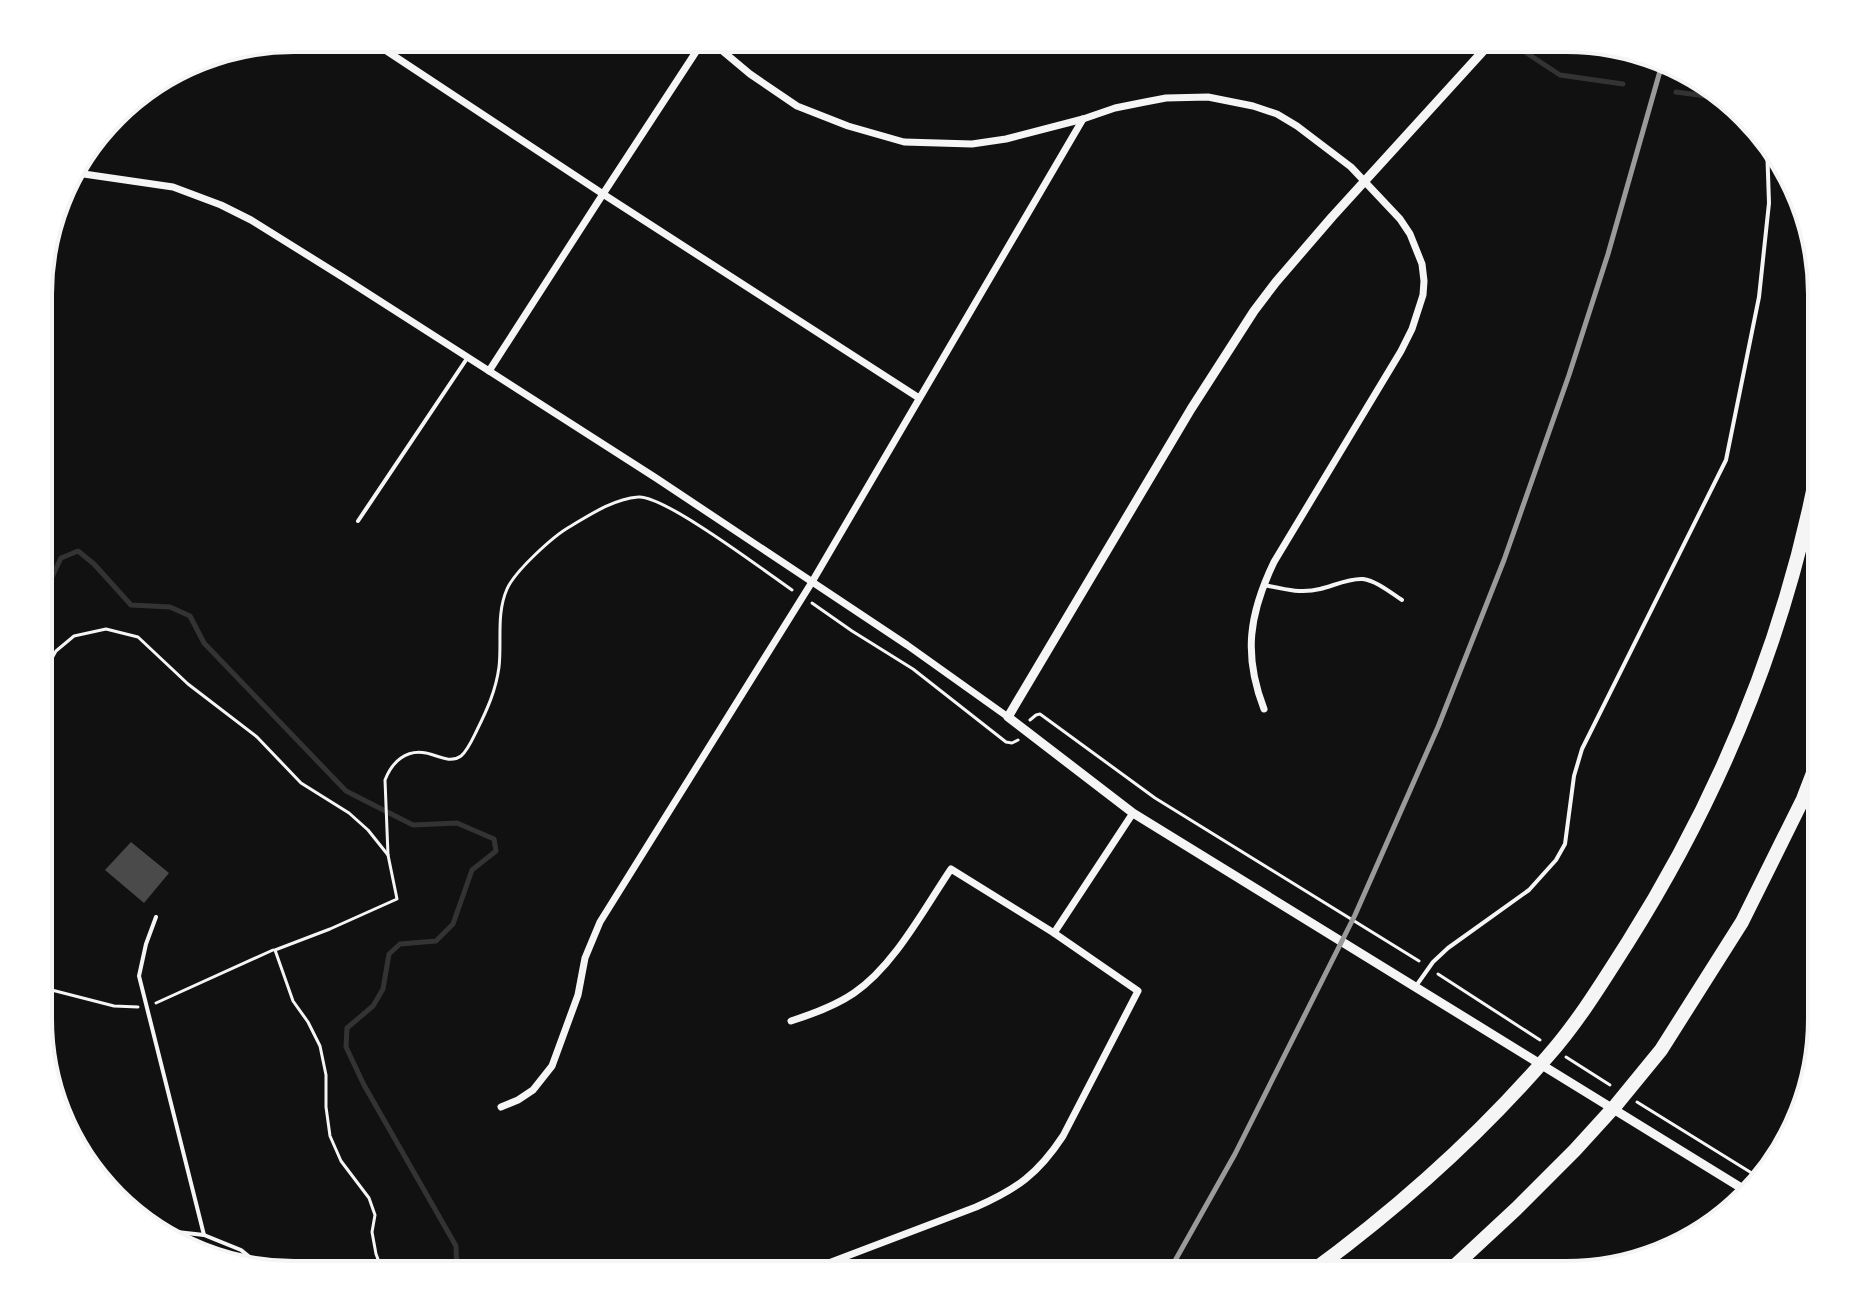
<svg xmlns="http://www.w3.org/2000/svg" width="1860" height="1313" viewBox="0 0 1860 1313" font-family="Georgia,serif">
<style>
.lines{fill:none;stroke-linecap:round;stroke-linejoin:round}
.stream{stroke:#333;stroke-width:5}
.building{fill:#4a4a4a}
.path{stroke:#f5f5f5;stroke-width:3}
.service{stroke:#f5f5f5;stroke-width:4}
.minor{stroke:#f5f5f5;stroke-width:7}
.tertiary{stroke:#f5f5f5;stroke-width:9}
.motorway{stroke:#f5f5f5;stroke-width:14}
.rail{stroke:#9a9a9a;stroke-width:5}
.rim{fill:none;stroke:#f5f5f5;stroke-width:4}
</style>
<rect width="100%" height="100%" fill="#111"/>
<g class="lines">
<!-- stream -->
<g class="stream">
<path d="M1504 38 1560 75 1623 84"/>
<path d="M1676 92 1728 99"/>
<path d="M40 602 61 558 78 551 94 564 131 605 170 607 190 616 204 643 346 791 413 825 457 823 494 839 496 851 472 870 453 924 436 941 400 944 389 954 383 989 373 1006 347 1028 346 1047 364 1085 456 1246 457 1275"/>
</g>
</g>
<!-- building -->
<path class="building" d="M131 842 169 873 144 903 105 870Z"/>
<g class="lines">
<!-- path -->
<g class="path">
<path d="M812 603 852 631 913 669 1006 742 1012 743 1018 740"/>
<path d="M1030 720 1036 715 1040 714 1155 798 1419 961"/>
<path d="M40 767 46 763 52 742 42 676 56 651 74 636 106 629 138 637 188 684 257 737 301 783 349 813 368 830 388 855"/>
<path d="M1438 974 1540 1040"/>
<path d="M40 987 114 1006 138 1007"/>
<path d="M156 1003 273 950"/>
<path d="M1566 1057 1610 1085"/>
<path d="M1637 1102 1763 1180"/>
<path d="M384 1275 376 1254 372 1232 375 1215 369 1198 341 1161 330 1136 326 1107V1075L320 1046 308 1022 293 1001 275 950 330 929 397 899 388 855 385 780C392 762 406 749 426 753 437 755 450 764 461 756 468 750 473 738 477 730 487 710 496 690 499 667 502 642 496 614 507 589 515 571 553 536 571 526 591 514 614 499 638 497 663 494 766 572 792 590"/>
</g>
<!-- service -->
<g class="service">
<path d="M358 521 468 357"/>
<path d="M1264 585C1283 589 1301 594 1320 589 1333 586 1349 578 1363 579 1377 581 1391 593 1402 600"/>
<path d="M156 917 146 944 139 976 204 1235"/>
<path d="M1416 986 1433 962 1448 948 1529 890 1556 860 1565 844 1574 776 1582 749 1726 460 1759 297 1769 203 1767 145"/>
<path d="M150 1229 204 1235 241 1250 268 1272"/>
</g>
<!-- minor -->
<g class="minor">
<path d="M367 38 603 194 919 398"/>
<path d="M707 38 750 74 797 106 848 126 904 142 972 144 1006 139 1083 119 1115 108 1145 102 1166 98 1208 97 1253 106 1277 114 1297 126 1351 167 1400 219 1410 234 1422 264 1424 281 1423 295 1412 329 1401 351 1274 562C1249 614 1243 655 1264 709"/>
<path d="M70 172 173 187 221 205 251 220 344 278 656 478 907 645 1008 717"/>
<path d="M489 371 603 194 705 38"/>
<path d="M1054 933 1133 813"/>
<path d="M791 1021C813 1014 835 1006 854 993 894 966 924 909 951 869L1054 933 1138 991 1063 1136C1038 1174 1017 1189 976 1207L797 1275"/>
<path d="M501 1107 518 1100 533 1090 552 1066 578 995 585 958 600 922 812 582 1083 119"/>
</g>
<!-- tertiary -->
<path class="tertiary" d="M1495 38 1332 217 1276 282 1254 311 1191 409 1008 717 1133 813 1748 1192"/>
<!-- motorway -->
<g class="motorway">
<path d="M1307 1275C1395 1211 1477 1138 1548 1056 1579 1021 1603 981 1628 942 1723 791 1790 625 1821 450"/>
<path d="M1445 1275 1516 1209 1575 1150 1616 1105 1661 1050 1742 922 1803 799 1821 752"/>
</g>
<!-- rail -->
<path class="rail" d="M1167 1275 1235 1154 1355 915 1438 727 1504 560 1569 375 1608 254 1664 57"/>
</g>
<!-- crop -->
<path d="M0 0H1860V1313H0ZM294 52H1566A242 242 0 0 1 1808 294V1019A242 242 0 0 1 1566 1261H294A242 242 0 0 1 52 1019V294A242 242 0 0 1 294 52Z" fill="#fff" fill-rule="evenodd"/>
<path class="rim" d="M294 52H1566A242 242 0 0 1 1808 294V1019A242 242 0 0 1 1566 1261H294A242 242 0 0 1 52 1019V294A242 242 0 0 1 294 52Z"/>
</svg>
